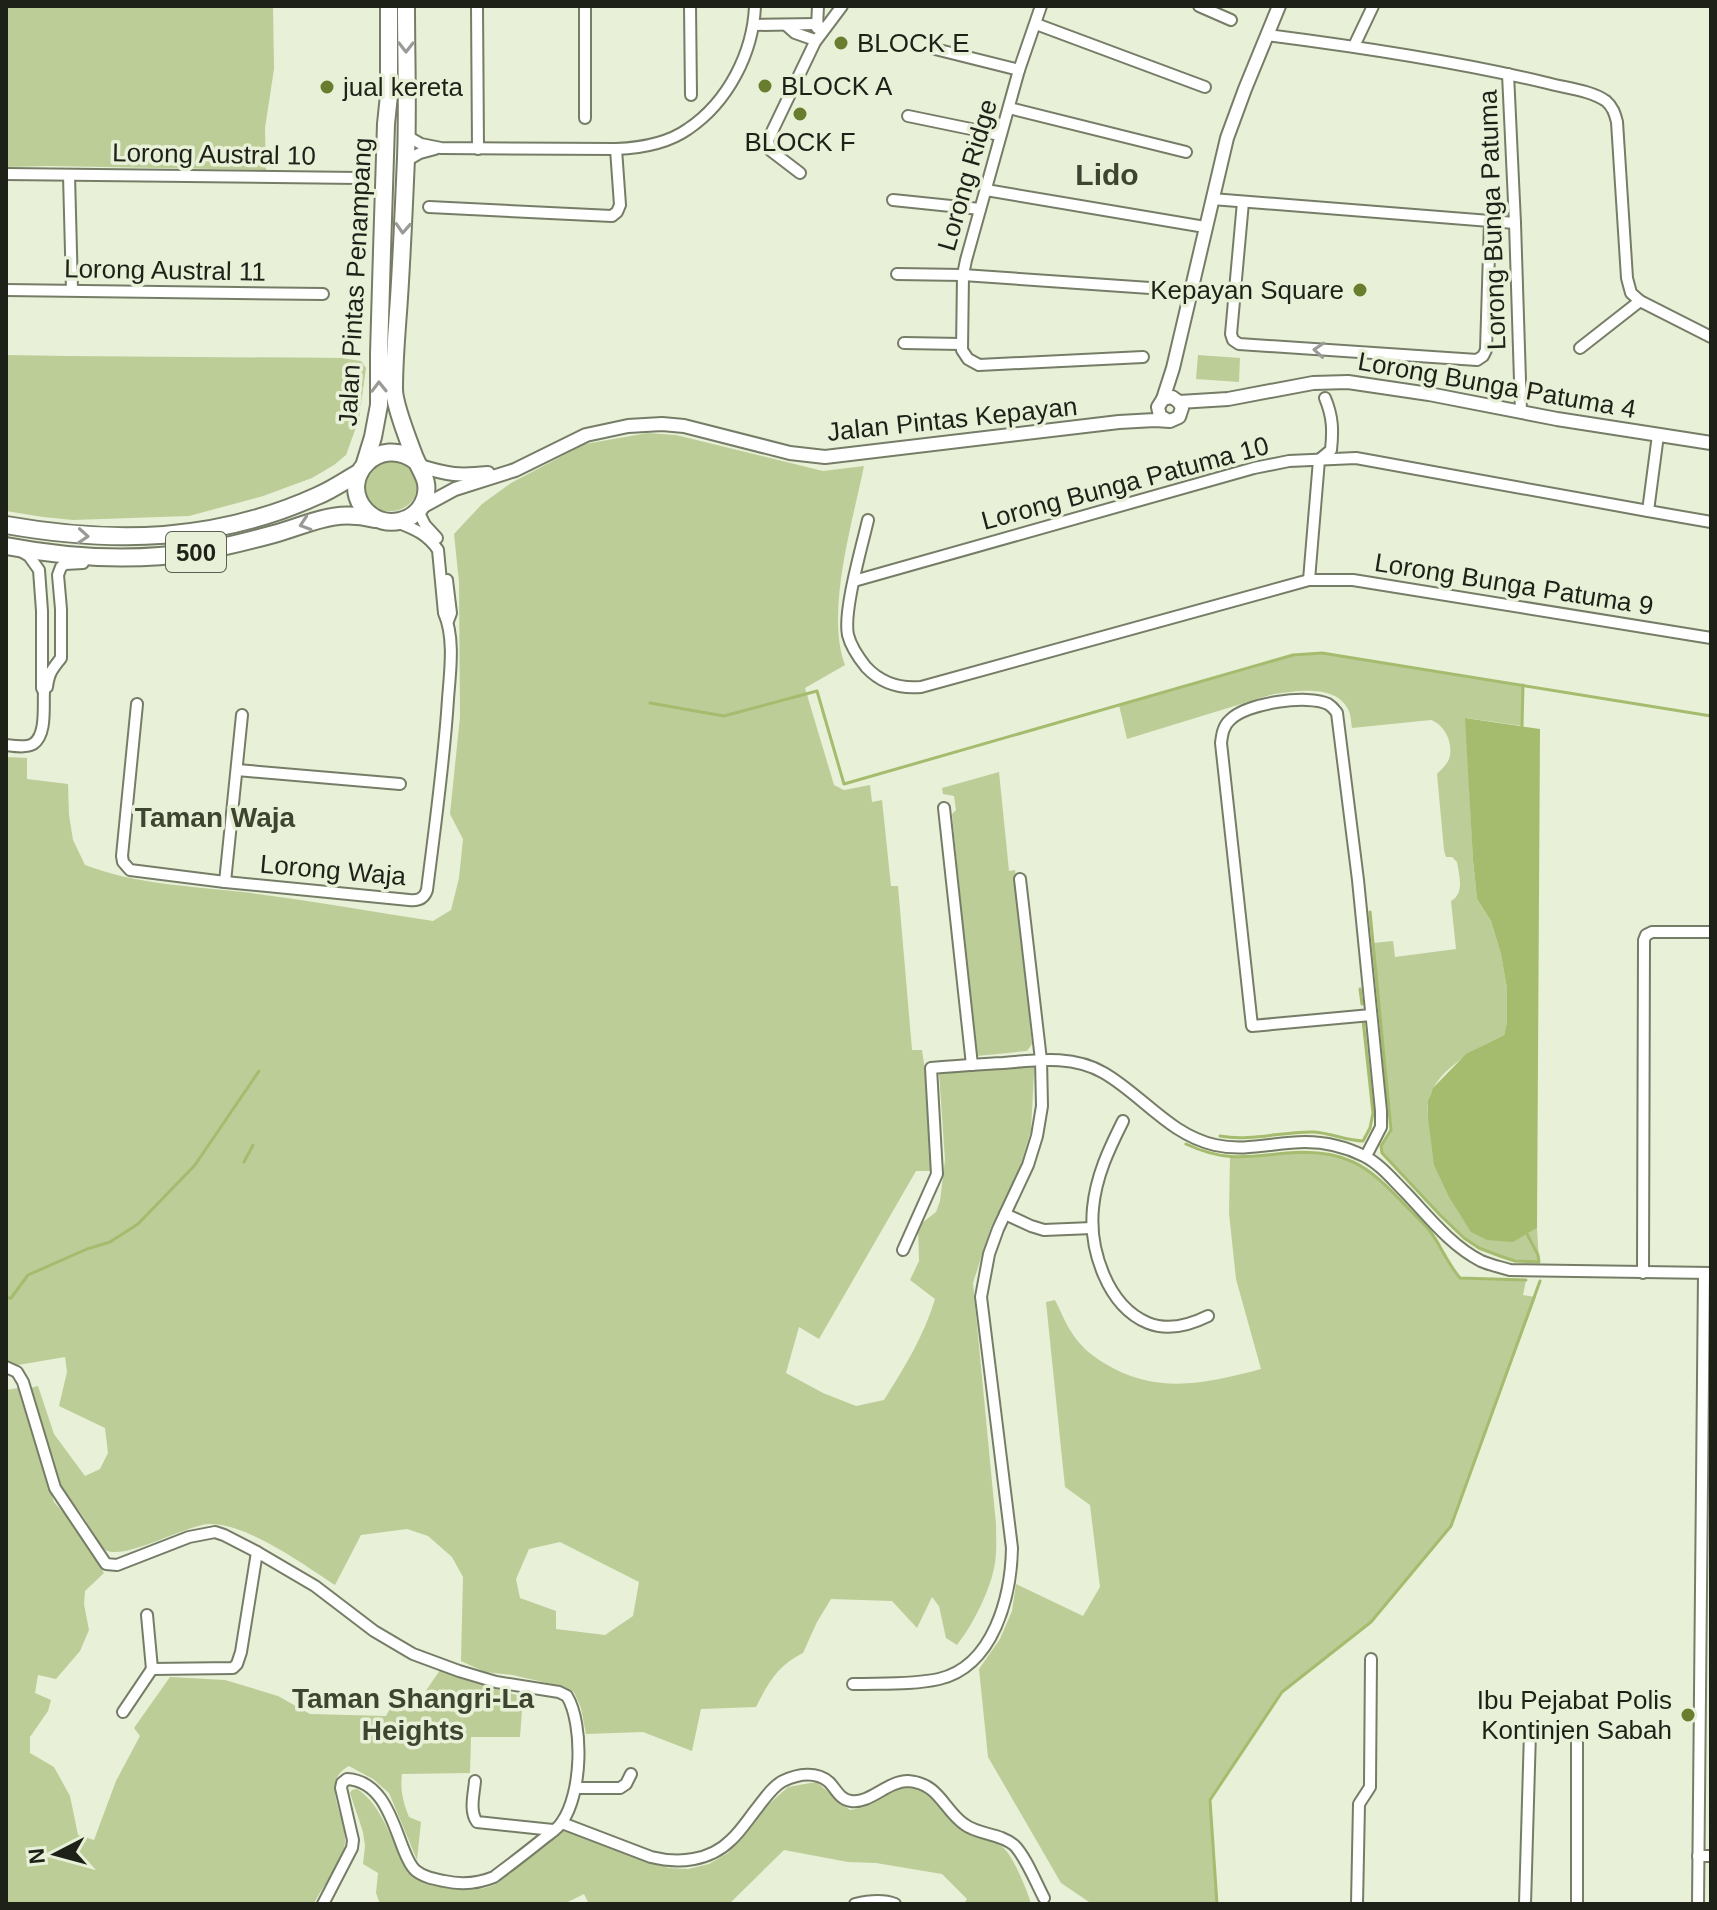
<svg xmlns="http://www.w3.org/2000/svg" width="1717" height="1910" viewBox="0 0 1717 1910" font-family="Helvetica,sans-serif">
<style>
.green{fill:#bccd98;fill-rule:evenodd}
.water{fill:#a5bc6e}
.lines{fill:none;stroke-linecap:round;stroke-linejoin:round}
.stream{stroke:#a5bc6e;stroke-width:3}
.minor-casing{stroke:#767d67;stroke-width:14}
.tertiary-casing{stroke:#767d67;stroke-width:16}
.primary-casing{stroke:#767d67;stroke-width:20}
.minor{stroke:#fff;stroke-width:10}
.tertiary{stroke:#fff;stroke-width:12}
.primary{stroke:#fff;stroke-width:16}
.oneway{stroke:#9a9b97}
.poi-dot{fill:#687d2d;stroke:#e8f0d8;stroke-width:3}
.labels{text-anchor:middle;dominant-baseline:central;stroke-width:7;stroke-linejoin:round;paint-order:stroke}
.shield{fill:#e8f0d8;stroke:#5b5f52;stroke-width:2}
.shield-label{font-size:24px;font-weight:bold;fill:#1e2118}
.poi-label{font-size:26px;fill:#1e2118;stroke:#e8f0d8;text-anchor:start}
.street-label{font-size:26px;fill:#1e2118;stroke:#e8f0d8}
.neighbourhood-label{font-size:28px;font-weight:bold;fill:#3d4430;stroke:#e8f0d8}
.quarter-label{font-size:30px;font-weight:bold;fill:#3d4430;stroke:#e8f0d8}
</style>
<rect width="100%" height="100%" fill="#e8f0d8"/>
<!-- green -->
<g class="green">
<path d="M6 6H273L274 69 265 128 266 170 48 166 6 167Z"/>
<path d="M6 355C118 357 230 357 342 358L361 361 366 368 359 419 346 455 334 465 312 478 263 496 189 516 73 520 43 517 6 511Z"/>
<path d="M1198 355 1240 358 1239 382 1196 379Z"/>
<path d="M648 433 676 435 823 471 864 466C853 521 825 612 845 665L805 688 834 785 844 790 870 785 872 802 882 800 891 886H898L912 1050H922C928 1090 934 1131 931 1171H916L819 1339 799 1327 786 1373 823 1393 856 1406 884 1400C904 1368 924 1336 935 1299L910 1280 919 1261 918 1226 936 1212 940 1201 945 1160 939 1073 1031 1063 1034 1066V1073L1031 1130 1022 1161 1014 1181 991 1227 973 1283 996 1524C996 1536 997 1550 995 1563 991 1589 973 1625 957 1645L946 1638 939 1606 932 1597 917 1628 892 1601 831 1599 817 1622 803 1653C778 1665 768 1683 756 1707L701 1709 692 1751 643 1732 586 1734 581 1708 574 1692 556 1685 512 1675 485 1672 461 1661 463 1577 452 1557 428 1536 407 1529 361 1535 335 1585C304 1565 247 1523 209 1524 185 1525 121 1563 104 1549 96 1542 90 1527 84 1518 76 1506 66 1496 59 1483L30 1388 38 1386 54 1434 85 1476 100 1469 108 1453 105 1428 59 1406 67 1372 65 1357 18 1365 6 1362V757L27 758V779L68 784 69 815 73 840 85 865C134 884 190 886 243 892 307 900 370 911 433 921L451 910 459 878 463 839 450 814 460 717 459 582 454 534 482 504 511 483 585 444ZM560 1542 639 1582 633 1616 605 1635 556 1629V1611L520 1598 516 1579 529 1549Z"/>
<path d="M392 458C397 460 405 463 410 466 414 470 417 478 417 484 418 520 362 520 363 486 363 480 367 473 369 467Z"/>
<path d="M1322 653 1523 685 1522 726 1466 718 1473 860 1477 899 1491 921 1501 954 1507 989V1022L1504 1035C1479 1047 1436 1069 1429 1099 1427 1105 1428 1112 1428 1118L1512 1242 1537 1228 1539 1262C1518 1261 1498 1258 1479 1248 1451 1233 1429 1203 1408 1180 1400 1171 1390 1163 1382 1153L1381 1146 1391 1130 1373 943 1393 941 1395 957 1456 949 1451 901C1465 893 1459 875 1457 862L1452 857H1446L1444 850 1437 774C1441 770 1447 764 1449 759 1454 744 1445 725 1431 720L1352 728C1351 722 1351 714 1348 709 1335 684 1296 691 1274 694L1127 739 1119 705 1293 655Z"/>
<path d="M999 772 1009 871 1015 870 1032 1044 1027 1051 977 1056 975 1054 952 814 956 810 954 796 943 794 942 788Z"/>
<path d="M1311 1152 1340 1156 1356 1162 1386 1185 1430 1232 1460 1278 1526 1280 1523 1295 1536 1297 1451 1526 1371 1622 1282 1692 1210 1800 1217 1904H1092L1061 1883 988 1757 979 1669 1000 1639 1012 1611 1016 1584 1083 1616 1100 1587 1090 1505 1065 1487 1046 1302 1055 1300C1061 1311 1065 1323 1072 1333 1080 1346 1091 1355 1104 1363 1156 1395 1205 1384 1261 1369L1236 1279 1229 1213 1230 1157Z"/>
<path d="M18 1388 54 1502 72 1522 104 1573 85 1591 84 1604 89 1630 80 1651 56 1679 38 1675 35 1693 51 1700 48 1711 30 1737V1753L54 1767 70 1796 78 1835 94 1840 116 1781 140 1736 134 1728 170 1677 225 1680 278 1696 310 1714 386 1716 397 1696 423 1695 440 1670 462 1679 523 1697 520 1737H471L470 1773 402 1774C400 1790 403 1802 409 1817L421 1822 417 1860 389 1793 373 1779 349 1766C319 1782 346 1815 345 1841 344 1865 323 1883 314 1904H6V1390Z"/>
<path d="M816 1782C828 1790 837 1802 850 1810 856 1809 862 1808 868 1805 881 1798 891 1788 907 1788 937 1789 940 1812 959 1828 974 1840 997 1837 1008 1853 1016 1864 1028 1892 1031 1904H964L967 1899 942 1874 876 1863 848 1862 784 1850 729 1904H589L584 1894 564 1904H380L376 1893 378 1873 363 1864 365 1846 363 1832 350 1793 352 1790 357 1789C378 1802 387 1829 398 1850 402 1860 406 1870 414 1876 425 1885 442 1888 456 1889 471 1890 485 1890 498 1883L562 1830 669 1868 688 1869 709 1864 728 1853 771 1802 788 1787Z"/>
</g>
<!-- water -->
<path class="water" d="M1465 718 1540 729 1537 1228 1513 1242 1487 1240 1471 1232 1449 1197 1434 1165 1428 1118V1101L1433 1088 1466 1054 1504 1035 1507 1022V989L1501 954 1491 921 1477 899 1473 860Z"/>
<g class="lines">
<!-- stream -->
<g class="stream">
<path d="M650 703 724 716 817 691 844 784 1293 655 1322 653 1711 716"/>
<path d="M1522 726 1523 685"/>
<path d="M1370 912 1391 1130 1381 1146 1382 1153 1440 1215 1464 1238 1479 1248 1500 1256 1515 1261 1539 1262 1538 1255 1527 1234"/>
<path d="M1360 989 1362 1004"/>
<path d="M1220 1136C1251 1142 1283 1131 1314 1132 1331 1133 1347 1141 1363 1141L1370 1128 1373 1113 1363 1020"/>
<path d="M1186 1144C1224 1162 1247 1157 1287 1153 1344 1148 1368 1165 1405 1205 1413 1213 1422 1222 1430 1231 1441 1246 1448 1264 1460 1278L1526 1280"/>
<path d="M244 1162 253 1145"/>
<path d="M6 1298H11L28 1275 87 1249 110 1242 138 1224 195 1165 259 1071"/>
<path d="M1217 1904 1210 1800 1282 1692 1371 1622 1451 1526 1540 1281"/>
</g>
<!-- minor casing -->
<g class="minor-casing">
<g id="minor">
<path d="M477 6 478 149"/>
<path d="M585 6V118"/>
<path d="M690 6 691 95"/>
<path d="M1041 6 1019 70 966 260 963 275 962 350 968 359 979 365 1143 357"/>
<path d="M1199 6 1231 20"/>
<path d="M1036 24 1205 87"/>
<path d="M754 25 818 24"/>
<path d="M786 25 795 33 815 40"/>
<path d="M817 28 818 6"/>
<path d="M1267 35C1361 47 1455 61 1547 83 1565 88 1590 90 1606 101 1613 107 1615 114 1617 122L1627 278 1631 293 1640 301 1711 337"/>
<path d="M1354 46 1373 6"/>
<path d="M935 49 1019 70"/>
<path d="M1508 74 1515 223 1521 412"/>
<path d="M1009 108 1186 152"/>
<path d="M908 116 1000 135"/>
<path d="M407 136 421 144 441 148 616 149C641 148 667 144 688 129 728 102 753 53 755 6"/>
<path d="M406 161 420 153 435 149"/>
<path d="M800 173 770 150 768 140 815 42 842 6"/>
<path d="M6 174 359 178"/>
<path d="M69 175 72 290"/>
<path d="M986 190 1205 227"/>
<path d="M1212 199 1515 223"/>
<path d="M893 200 980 209"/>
<path d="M1243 202 1231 334 1233 340 1239 344 1477 360 1483 356 1486 350 1490 221"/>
<path d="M429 207 612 216 617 212 620 205 616 149"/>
<path d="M897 274 963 275 1150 288"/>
<path d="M6 290 323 294"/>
<path d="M904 343 961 344"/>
<path d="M1580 348 1640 301"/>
<path d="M418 511 425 525 437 538"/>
<path d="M1648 511 1711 522"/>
<path d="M868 520C862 546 843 611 848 635 851 647 858 657 866 667 881 683 899 689 921 687L1309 580H1353L1711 638"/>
<path d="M447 580 451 613 448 621"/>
<path d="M1309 580 1319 460 1331 450C1333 431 1333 417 1325 398"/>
<path d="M854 581 1254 468 1289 461 1356 458 1648 511 1658 435"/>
<path d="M47 687C49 672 52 670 61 658V609L58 575 61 567 65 564 83 563"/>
<path d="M137 704 122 856 123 862 130 870 225 882 409 900C418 901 424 899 427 890 435 826 444 763 448 699 450 672 455 638 444 613L438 550C428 535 415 529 399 523"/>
<path d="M6 745C14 746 26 748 33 744 47 735 43 706 44 692L42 688V611L39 570 29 556 19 550"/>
<path d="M237 770 400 784"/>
<path d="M944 808 972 1065"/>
<path d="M225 882 242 715"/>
<path d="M1123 1121C1109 1149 1096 1176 1093 1208 1089 1249 1107 1306 1148 1323 1168 1331 1190 1325 1208 1316"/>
<path d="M1366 1156 1381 1127V1111L1358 880 1337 713C1334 709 1333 707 1328 704 1308 694 1246 703 1230 720 1223 726 1222 735 1221 743L1252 1026 1371 1015"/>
<path d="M1005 1214 1031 1226 1044 1230 1092 1228"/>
<path d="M903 1250 937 1174 931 1068C955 1066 979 1064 1003 1063 1038 1060 1073 1055 1104 1073 1142 1095 1170 1135 1215 1145 1246 1152 1275 1142 1305 1142 1325 1142 1346 1147 1364 1156 1380 1164 1392 1179 1405 1192 1428 1216 1450 1245 1481 1261 1490 1265 1500 1267 1510 1270L1711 1273"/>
<path d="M1643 1273 1644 940 1646 935 1652 932H1711"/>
<path d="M6 1367 17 1372 23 1382 55 1488 106 1564 117 1565 189 1537 215 1532 224 1535 257 1552 315 1586 374 1631 413 1654 459 1671 496 1682 559 1692 567 1696C584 1725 582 1794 562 1822 558 1829 549 1834 543 1839 527 1852 511 1864 494 1877 477 1884 462 1885 444 1881 434 1879 423 1877 415 1870 409 1864 406 1855 403 1848 392 1820 382 1781 347 1779L342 1783 341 1788 353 1840 352 1848 323 1904"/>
<path d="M147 1615 152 1669 233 1668 237 1664 241 1652 257 1552"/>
<path d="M853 1684C881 1683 912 1685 939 1679 994 1666 1011 1596 1012 1548L981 1297 989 1254 998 1229 1028 1165 1037 1136 1042 1106 1041 1060 1020 879"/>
<path d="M123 1712 152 1669"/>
<path d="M475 1781C474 1794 469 1811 477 1822L553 1830"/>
<path d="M576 1788H620L626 1784 631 1774"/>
<path d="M562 1823 651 1857C679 1864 710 1861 731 1840 741 1831 749 1818 758 1807 765 1798 773 1786 783 1781 798 1774 816 1771 829 1782 836 1789 840 1800 851 1801 870 1804 887 1781 908 1781 939 1783 943 1809 964 1824 978 1835 1000 1833 1014 1845 1026 1857 1036 1883 1044 1898"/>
<path d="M1698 1856H1711"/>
<path d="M855 1904C868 1901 882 1899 895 1904"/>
<path d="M1357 1904 1359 1804 1370 1787V1784L1371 1659"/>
<path d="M1525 1904 1530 1732"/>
<path d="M1577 1904V1738"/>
<path d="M1698 1904 1704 1273"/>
</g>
</g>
<!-- tertiary casing -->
<g class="tertiary-casing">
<g id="tertiary">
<path d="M1163 399 1173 368 1227 138 1245 89 1279 6"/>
<path d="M1179 402 1228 399 1313 383 1348 382 1429 394 1557 419 1711 443"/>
<path d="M420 466C449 475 459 476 488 473"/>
<path d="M420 508 455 489 515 470 586 435 628 426 662 424 684 426 790 453 825 457 1119 422 1155 420 1170 421 1179 417 1182 408 1179 402 1172 397 1163 399 1158 407 1160 416 1167 420"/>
</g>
</g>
<!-- primary casing -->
<g class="primary-casing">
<g id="primary">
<path d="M406 6C406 57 408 108 406 158 404 205 402 251 399 298 397 328 394 358 394 389 394 405 409 442 415 458 421 472 430 481 425 498 417 523 385 530 366 511 336 479 380 432 417 462"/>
<path d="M365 463 373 437 379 405V354L382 251 386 124 389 95V6"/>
<path d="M6 525C115 544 215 542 317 496 332 490 346 480 360 472"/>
<path d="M6 546C69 558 132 562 196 552 222 548 248 541 274 534 313 523 333 509 375 519"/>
</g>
</g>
<!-- minor -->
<use href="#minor" class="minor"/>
<!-- tertiary -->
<use href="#tertiary" class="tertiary"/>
<!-- primary -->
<use href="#primary" class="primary"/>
</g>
<!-- one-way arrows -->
<defs><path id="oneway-chevron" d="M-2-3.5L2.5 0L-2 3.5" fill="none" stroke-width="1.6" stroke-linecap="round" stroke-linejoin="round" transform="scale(2)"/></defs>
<g class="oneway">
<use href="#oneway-chevron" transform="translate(406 47) rotate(90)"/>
<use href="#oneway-chevron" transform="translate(403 228) rotate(93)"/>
<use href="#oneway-chevron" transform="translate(1319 350) rotate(-176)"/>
<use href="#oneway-chevron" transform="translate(379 387) rotate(-91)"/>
<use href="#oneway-chevron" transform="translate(305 524) rotate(162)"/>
<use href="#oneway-chevron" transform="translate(83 536) rotate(4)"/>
</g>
<!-- markers -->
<g class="poi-dot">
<circle cx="841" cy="43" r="8"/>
<circle cx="765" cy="86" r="8"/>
<circle cx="327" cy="87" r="8"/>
<circle cx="800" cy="114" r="8"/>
<circle cx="1360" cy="290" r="8"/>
<circle cx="1688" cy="1715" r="8"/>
</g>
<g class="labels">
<!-- shield labels -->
<rect class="shield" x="166" y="532" width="60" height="40" rx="6"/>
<g class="shield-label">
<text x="196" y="552">500</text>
</g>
<!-- poi labels -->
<g class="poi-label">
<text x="857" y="43">BLOCK E</text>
<text x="781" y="86">BLOCK A</text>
<text x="343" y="87">jual kereta</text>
<text x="800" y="142" text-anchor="middle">BLOCK F</text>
<text x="1344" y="290" text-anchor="end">Kepayan Square</text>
<text x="1672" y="1700" text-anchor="end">Ibu Pejabat Polis<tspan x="1672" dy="30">Kontinjen Sabah</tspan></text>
</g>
<!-- street labels -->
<g class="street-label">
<text transform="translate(214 154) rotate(1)">Lorong Austral 10</text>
<text transform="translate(967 175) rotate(-74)">Lorong Ridge</text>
<text transform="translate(1492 220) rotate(-92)">Lorong Bunga Patuma</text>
<text transform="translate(165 270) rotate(1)">Lorong Austral 11</text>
<text transform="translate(355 282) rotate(-87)">Jalan Pintas Penampang</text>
<text transform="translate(1497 385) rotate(10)">Lorong Bunga Patuma 4</text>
<text transform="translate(952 419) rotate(-6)">Jalan Pintas Kepayan</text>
<text transform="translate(1125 483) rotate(-15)">Lorong Bunga Patuma 10</text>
<text transform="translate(1514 584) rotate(9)">Lorong Bunga Patuma 9</text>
<text transform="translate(333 870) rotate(5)">Lorong Waja</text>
</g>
<!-- neighbourhood labels -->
<g class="neighbourhood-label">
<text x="215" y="817">Taman Waja</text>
<text x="413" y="1698">Taman Shangri-La<tspan x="413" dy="32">Heights</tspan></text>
</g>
<!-- quarter labels -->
<g class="quarter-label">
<text x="1107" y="174">Lido</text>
</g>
</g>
<!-- border -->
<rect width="1717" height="1910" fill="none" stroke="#1e2118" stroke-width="16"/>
<!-- north arrow -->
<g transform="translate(56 1854) rotate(264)" stroke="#e8f0d8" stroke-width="6" paint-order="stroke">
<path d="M0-6L14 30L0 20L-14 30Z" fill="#1e2118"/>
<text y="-12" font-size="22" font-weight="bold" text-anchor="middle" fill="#1e2118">N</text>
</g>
</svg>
